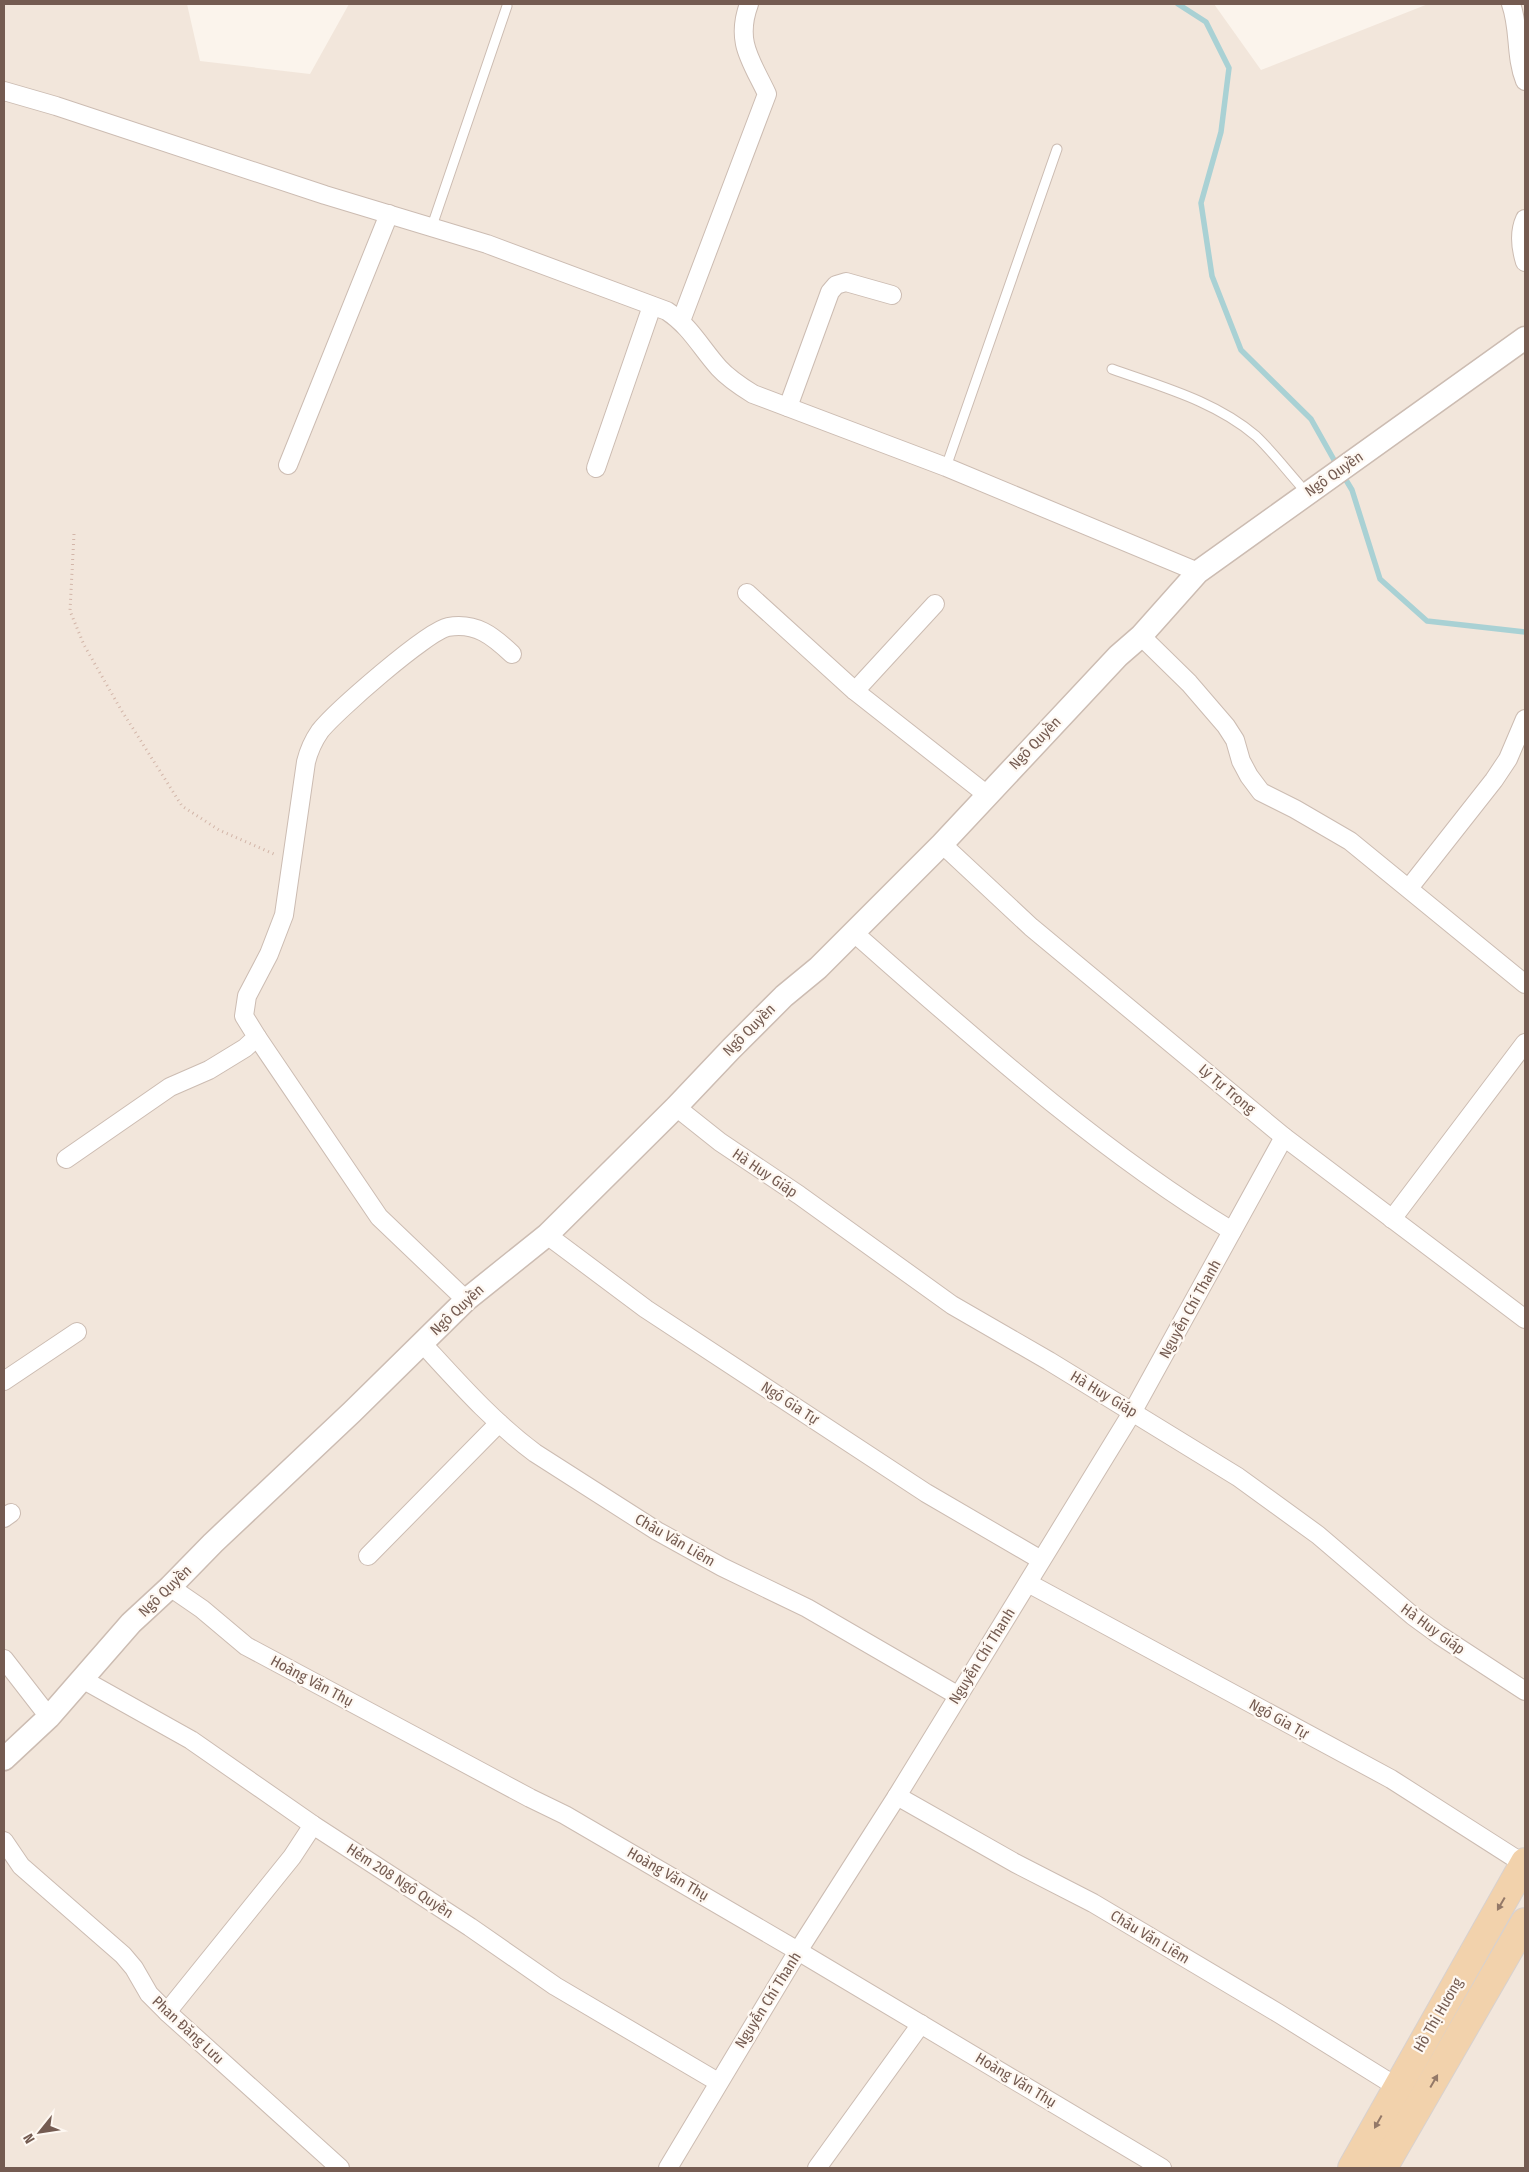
<svg xmlns="http://www.w3.org/2000/svg" width="1529" height="2172" viewBox="0 0 1529 2172" font-family="'Fira Sans Condensed',sans-serif">
<style>
.residential{fill:#f2e6db}
.lines{fill:none;stroke-linecap:round;stroke-linejoin:round}
.stream{stroke:#a9d1d4;stroke-width:5.5}
.service-casing{stroke:#ccbcb2;stroke-width:11}
.minor-casing{stroke:#ccbcb2;stroke-width:20}
.tertiary-casing{stroke:#ccbcb2;stroke-width:25}
.primary-casing{stroke:#d8d1ce;stroke-width:30}
.path{stroke:#d3b6a9;stroke-width:3;stroke-dasharray:1 4;stroke-linecap:butt}
.service{stroke:#fff;stroke-width:9}
.minor{stroke:#fff;stroke-width:18}
.tertiary{stroke:#fff;stroke-width:22}
.primary{stroke:#f2d2ac;stroke-width:28}
.oneway{fill:#947968}
.labels{text-anchor:middle;dominant-baseline:central;stroke-width:4.5;stroke-linejoin:round;paint-order:stroke}
.street-label{font-size:15px;fill:#745b51;stroke:#fef8f2}
</style>
<rect width="100%" height="100%" fill="#fbf4ec"/>
<!-- residential -->
<path class="residential" d="M4 4H187L200 61 310 74 349 4H1214L1261 70 1428 4H1525V2168H4Z"/>
<g class="lines">
<!-- stream -->
<g class="stream">
<path d="M1178 4 1206 22 1229 68 1221 132 1201 203 1212 276 1241 350 1311 419 1338 467"/>
<path d="M1343 475 1352 490 1380 579 1427 621 1525 632"/>
</g>
<!-- service casing -->
<g class="service-casing">
<g id="service">
<path d="M432 226 507 6"/>
<path d="M1112 369C1162 387 1215 401 1256 436 1274 453 1290 475 1307 493"/>
<path d="M946 467 1057 149"/>
</g>
</g>
<!-- minor casing -->
<g class="minor-casing">
<g id="minor">
<path d="M1511 4C1520 29 1515 56 1525 81"/>
<path d="M4 91 56 106 325 195 487 244 667 311C690 326 701 348 719 368 729 379 740 386 753 394L946 467 1198 572"/>
<path d="M1525 219C1519 232 1521 249 1525 262"/>
<path d="M681 321 767 94C751 60 735 42 749 4"/>
<path d="M788 407 830 292 836 285 846 282 892 295"/>
<path d="M288 465 389 214"/>
<path d="M596 468 652 306"/>
<path d="M747 593 855 691 986 794"/>
<path d="M1141 636 1189 683 1226 726 1235 740 1241 761 1249 776 1261 792 1295 809 1350 841 1525 984"/>
<path d="M855 691 935 604"/>
<path d="M942 844 1031 927 1284 1137 1525 1319"/>
<path d="M1409 888 1494 780 1508 759 1525 719"/>
<path d="M853 932C974 1038 1094 1147 1232 1231"/>
<path d="M257 1037 379 1217 466 1300"/>
<path d="M676 1107 720 1142 799 1195 952 1305 1049 1361 1238 1477 1318 1535 1413 1616 1439 1635 1525 1691"/>
<path d="M66 1159 170 1087 209 1070 245 1048 257 1037 244 1016 247 996 269 954 284 915 306 762C309 750 313 741 320 731 335 712 427 631 448 627 476 622 493 636 512 654"/>
<path d="M1392 1219 1525 1043"/>
<path d="M547 1235 646 1309 926 1493 1041 1560"/>
<path d="M422 1343C458 1382 492 1421 535 1453L657 1531 722 1567 807 1608 957 1695"/>
<path d="M4 1381 77 1332"/>
<path d="M4 1518 11 1513"/>
<path d="M368 1556 499 1423"/>
<path d="M1028 1583 1391 1779 1524 1864"/>
<path d="M170 1587 202 1609 246 1646 530 1798 565 1815 798 1951 1162 2168"/>
<path d="M4 1659 49 1717"/>
<path d="M82 1679 191 1740 313 1825 470 1927 555 1986 718 2082"/>
<path d="M897 1796 1015 1863 1093 1903 1278 2013 1397 2087"/>
<path d="M4 1841 21 1866 123 1955 134 1968 149 1994 167 2012 340 2168"/>
<path d="M167 2012 292 1857 313 1825"/>
<path d="M668 2168 798 1951 897 1796 1133 1411 1284 1137"/>
<path d="M817 2168 921 2024"/>
</g>
</g>
<!-- tertiary casing -->
<g class="tertiary-casing">
<path id="tertiary" d="M4 1759 49 1717 131 1623 170 1587 213 1543 352 1412 466 1300 547 1235 676 1107 731 1049 784 996 818 968 942 844 1118 656 1141 636 1198 572 1525 338"/>
</g>
<!-- primary casing -->
<g class="primary-casing">
<g id="primary">
<path d="M1352 2168 1525 1862"/>
<path d="M1383 2168 1525 1922"/>
</g>
</g>
<!-- path -->
<path class="path" d="M74 534 70 611 84 645 120 708 182 806 219 830 276 855"/>
<!-- service -->
<use href="#service" class="service"/>
<!-- minor -->
<use href="#minor" class="minor"/>
<!-- tertiary -->
<use href="#tertiary" class="tertiary"/>
<!-- primary -->
<use href="#primary" class="primary"/>
</g>
<!-- one-way arrows -->
<defs><path id="oneway-solid" d="M-6-.8H1V-3.2L6.5 0L1 3.2V.8H-6Z" transform="scale(1.25)"/></defs>
<g class="oneway">
<use href="#oneway-solid" transform="translate(1501 1904) rotate(120)"/>
<use href="#oneway-solid" transform="translate(1434 2081) rotate(-60)"/>
<use href="#oneway-solid" transform="translate(1378 2122) rotate(119)"/>
</g>
<g class="labels">
<!-- street labels -->
<g class="street-label">
<text transform="translate(1334 474) rotate(-35)">Ngô Quyền</text>
<text transform="translate(1035 743) rotate(-46)">Ngô Quyền</text>
<text transform="translate(749 1030) rotate(-45)">Ngô Quyền</text>
<text transform="translate(1227 1089) rotate(40)">Lý Tự Trọng</text>
<text transform="translate(765 1173) rotate(34)">Hà Huy Giáp</text>
<text transform="translate(1190 1309) rotate(-61)">Nguyễn Chí Thanh</text>
<text transform="translate(457 1310) rotate(-43)">Ngô Quyền</text>
<text transform="translate(1104 1394) rotate(31)">Hà Huy Giáp</text>
<text transform="translate(790 1403) rotate(33)">Ngô Gia Tự</text>
<text transform="translate(675 1540) rotate(30)">Châu Văn Liêm</text>
<text transform="translate(165 1591) rotate(-44)">Ngô Quyền</text>
<text transform="translate(1433 1629) rotate(36)">Hà Huy Giáp</text>
<text transform="translate(982 1656) rotate(-58)">Nguyễn Chí Thanh</text>
<text transform="translate(312 1681) rotate(28)">Hoàng Văn Thụ</text>
<text transform="translate(1279 1719) rotate(29)">Ngô Gia Tự</text>
<text transform="translate(668 1874) rotate(30)">Hoàng Văn Thụ</text>
<text transform="translate(400 1881) rotate(33)">Hẻm 208 Ngô Quyền</text>
<text transform="translate(1150 1937) rotate(31)">Châu Văn Liêm</text>
<text transform="translate(768 2000) rotate(-58)">Nguyễn Chí Thanh</text>
<text transform="translate(1438 2015) rotate(-60)">Hồ Thị Hương</text>
<text transform="translate(188 2030) rotate(43)">Phan Đăng Lưu</text>
<text transform="translate(1016 2080) rotate(31)">Hoàng Văn Thụ</text>
</g>
</g>
<!-- border -->
<rect width="1529" height="2172" fill="none" stroke="#745b51" stroke-width="10"/>
<!-- north arrow -->
<g transform="translate(40 2132) rotate(240)" stroke="#fef8f2" stroke-width="4" paint-order="stroke">
<path d="M0-4L9 19L0 12L-9 19Z" fill="#745b51"/>
<text y="-8" font-size="14" font-weight="bold" text-anchor="middle" fill="#745b51">N</text>
</g>
</svg>
